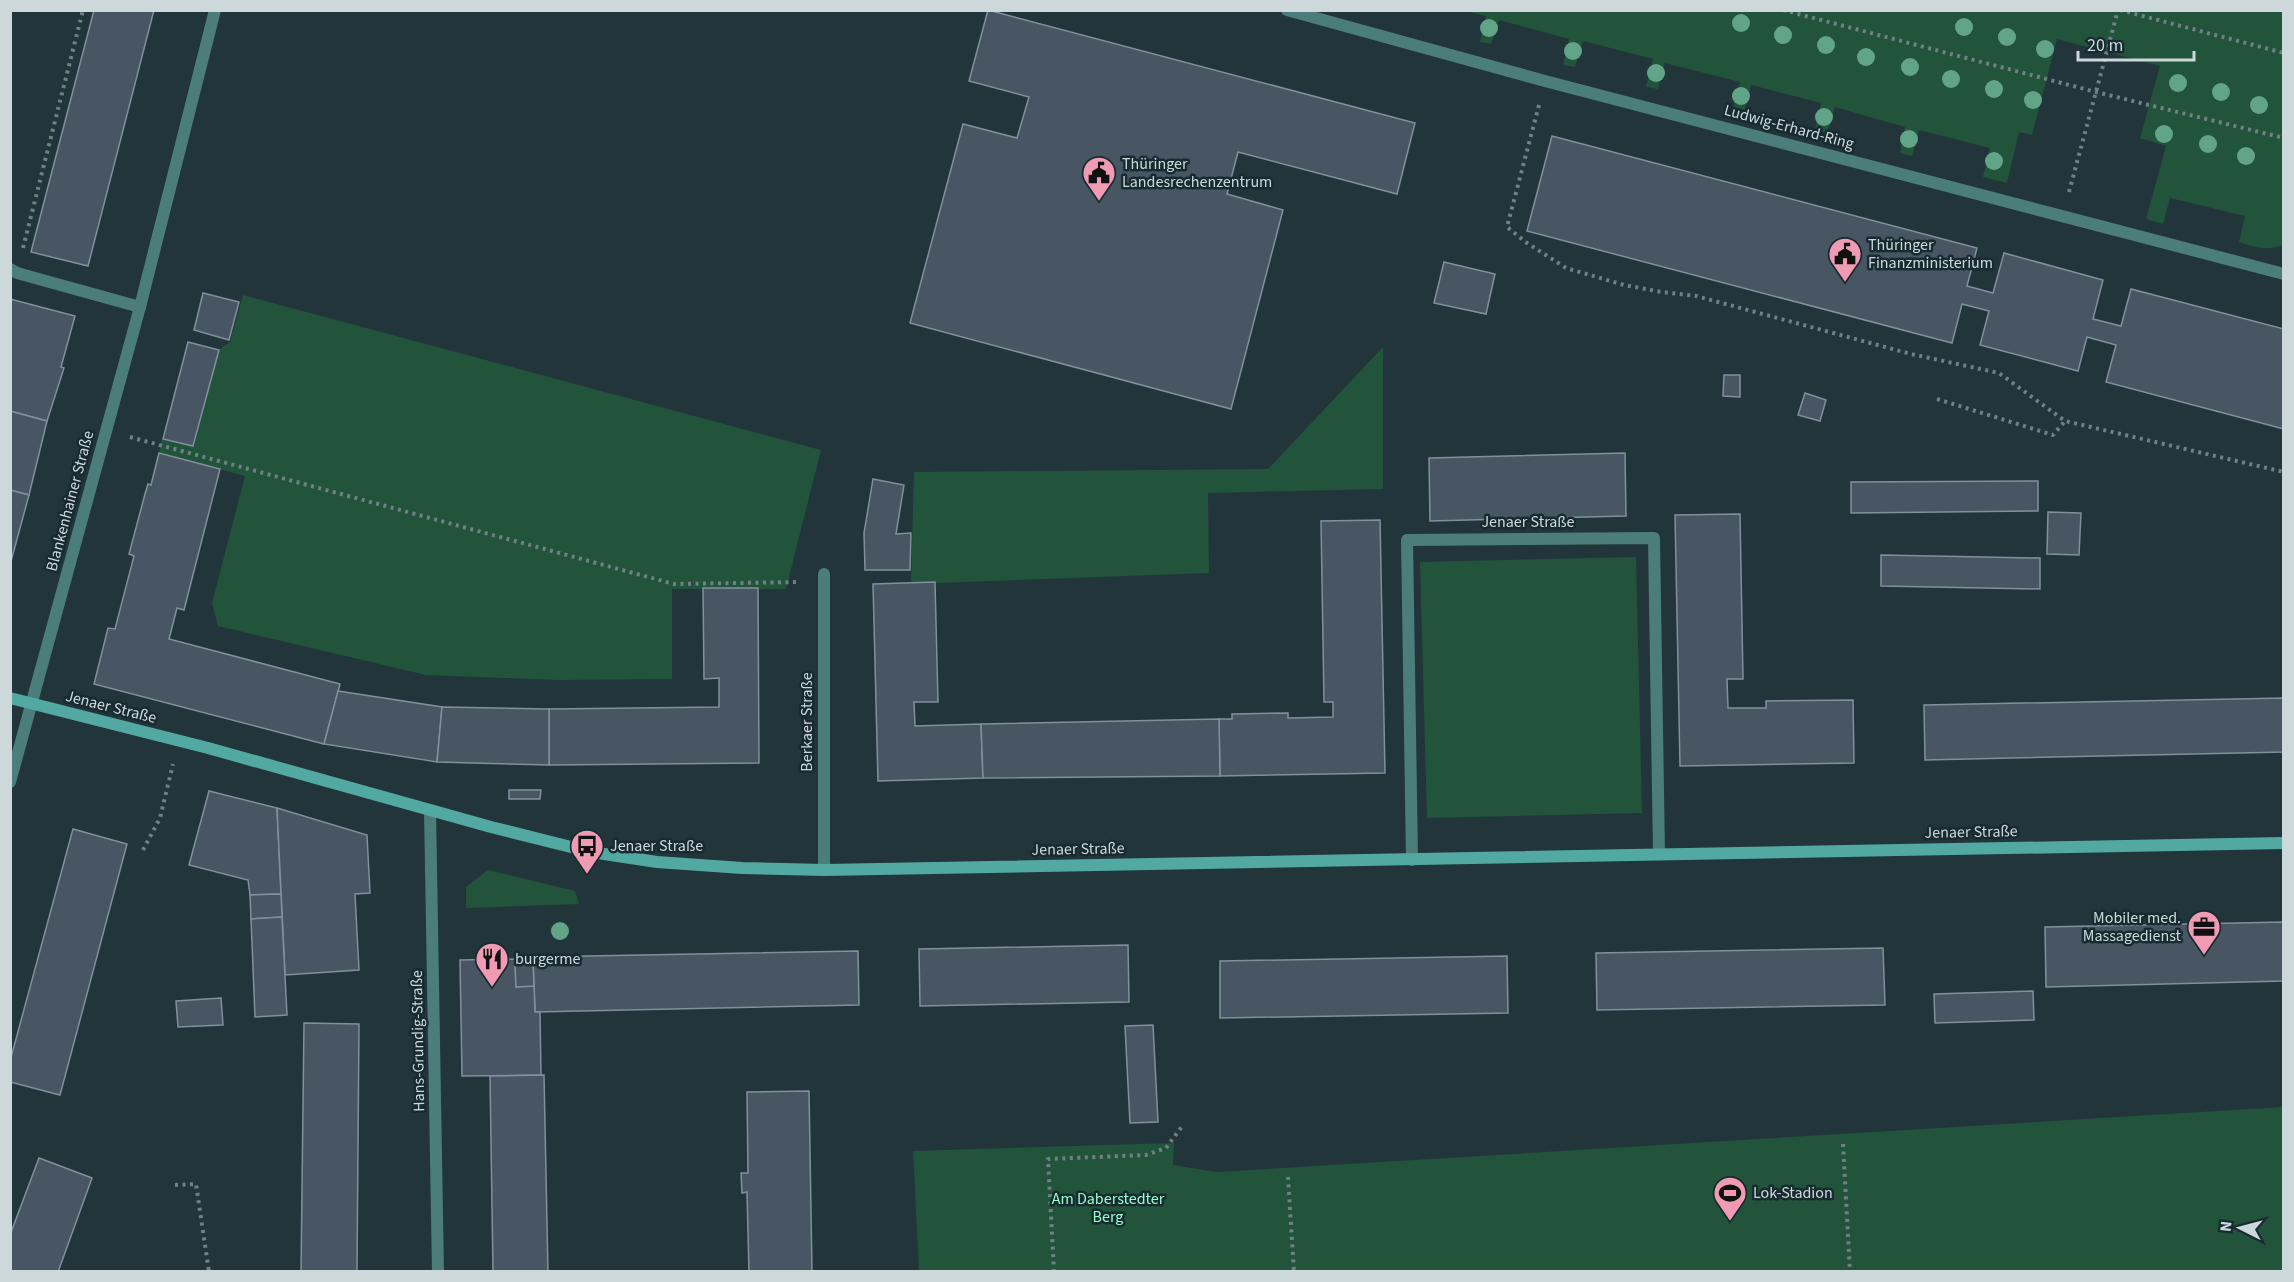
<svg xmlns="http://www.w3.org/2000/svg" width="2294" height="1282" viewBox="0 0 2294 1282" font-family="'Source Sans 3',sans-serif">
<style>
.green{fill:#21543b}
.building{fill:#485562;stroke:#82909e;stroke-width:1.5}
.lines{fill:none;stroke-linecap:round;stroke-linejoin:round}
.path{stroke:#718084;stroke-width:4;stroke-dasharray:3 4.5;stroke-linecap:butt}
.lane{stroke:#4b7e7a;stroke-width:12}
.street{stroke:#4b7e7a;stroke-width:12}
.secondary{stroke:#52a9a2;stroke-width:12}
.tree{fill:#62a488}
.labels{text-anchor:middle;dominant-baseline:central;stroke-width:5;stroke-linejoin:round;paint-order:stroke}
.street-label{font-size:16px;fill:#cdd8db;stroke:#182b30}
.poi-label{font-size:16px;fill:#cdd8db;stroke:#182b30;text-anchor:start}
.park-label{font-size:16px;fill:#96fec7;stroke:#182b30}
</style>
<rect width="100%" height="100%" fill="#22353a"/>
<!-- green -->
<g class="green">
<path d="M1465 11H2283V245C2267 251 2255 248 2239 242L2245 216 2170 198 2163 224 2146 219 2166 146 2140 138 2160 66 2057 39 2032 135 2019 132 2007 183 1983 177 1990 148 1919 130 1912 156 1900 153 1905 127 1835 107 1827 133 1815 130 1821 103 1751 85 1744 113 1733 109 1740 82 1665 63 1658 89 1646 87 1653 59 1583 41 1575 67 1563 65 1569 39 1499 20 1491 44 1480 42 1486 16Z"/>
<path d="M243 295 821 450 786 589H672V679L558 680 426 675 218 626 212 603 245 476 159 453 162 439 194 447 219 350 230 342Z"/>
<path d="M1383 347V489L1208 493 1209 573 911 584 914 472 1268 469Z"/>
<path d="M1636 557 1642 813 1427 818 1420 562Z"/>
<path d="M488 870 575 891 579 904 466 908V887Z"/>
<path d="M2283 1107V1271H919L913 1151 1174 1143 1173 1165 1217 1172Z"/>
</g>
<!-- building -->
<g class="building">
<path d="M94 10H154L88 266 31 252Z"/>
<path d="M988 10 1415 123 1397 194 1238 152 1227 194 1283 210 1231 409 910 323 963 124 1017 138 1029 97 969 81Z"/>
<path d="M1552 136 1977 248 1967 286 1993 293 2004 253 2103 280 2093 319 2121 326 2131 289 2284 329V429L2106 382 2116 345 2087 337 2078 371 1980 345 1989 311 1962 304 1952 343 1527 231Z"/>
<path d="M1444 262 1495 274 1486 314 1434 303Z"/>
<path d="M203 293 239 302 229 340 194 330Z"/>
<path d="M10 299 75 316 61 367 64 368 47 421 10 411Z"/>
<path d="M188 342 219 350 193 446 163 439Z"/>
<path d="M1724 375H1740V397L1723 396Z"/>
<path d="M1805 393 1826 400 1820 421 1798 415Z"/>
<path d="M10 411 47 421 29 495 10 490Z"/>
<path d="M159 453 220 469 184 610 177 608 169 639 340 684 324 744 94 684 108 628 115 629 134 556 129 554 145 494 148 484 151 485Z"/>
<path d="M1625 453 1626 516 1430 521 1429 458Z"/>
<path d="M873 479 904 485 896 534 911 533 910 570H865L864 533Z"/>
<path d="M2038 481V511L1851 513V482Z"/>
<path d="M10 490 29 495 10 565Z"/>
<path d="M2048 512 2081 513 2079 555 2047 554Z"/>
<path d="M1740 514 1743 679H1727L1728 708H1766V701L1853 700 1854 763 1680 766 1675 515Z"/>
<path d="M1380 520 1385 773 1220 776 1219 719H1232V714L1288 713V718L1333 717V702H1324L1321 521Z"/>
<path d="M1881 555 2040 558V589L1881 586Z"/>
<path d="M935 582 938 702H914L915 726 981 724 983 778 878 781 873 584Z"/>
<path d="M703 588H758L759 763 549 765V709L719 707V678L704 679Z"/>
<path d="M338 691 442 707 437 762 324 744Z"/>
<path d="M2284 698V752L1925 760 1924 705Z"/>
<path d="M442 707 549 709V765L437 762Z"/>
<path d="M1219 719 1220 776 983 778 981 724Z"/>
<path d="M509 790H541L540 799H509Z"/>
<path d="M209 791 277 808 281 894 250 895 248 880 189 865Z"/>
<path d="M277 808 367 835 370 893 355 894 359 970 285 975Z"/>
<path d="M73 829 127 844 60 1095 10 1082V1061Z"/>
<path d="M281 894 282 917 251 919 250 895Z"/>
<path d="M282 917 287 1015 255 1017 251 919Z"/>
<path d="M2284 922V981L2046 987 2045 927Z"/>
<path d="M1128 945 1129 1002 920 1006 919 949Z"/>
<path d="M1883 948 1885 1005 1597 1010 1596 953Z"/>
<path d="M858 951 859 1005 535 1012 533 957Z"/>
<path d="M1507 956 1508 1013 1220 1018V961Z"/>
<path d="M515 959 516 987 534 986 535 1012H540L541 1075 462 1076 460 960Z"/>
<path d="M533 963 534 986 516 987 515 964Z"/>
<path d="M2033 991 2034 1020 1935 1023 1934 994Z"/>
<path d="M221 998 223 1025 178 1027 176 1001Z"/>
<path d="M304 1023 359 1024 357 1272H301Z"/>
<path d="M1153 1025 1158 1122 1130 1123 1125 1026Z"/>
<path d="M544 1075 548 1272H493L490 1076Z"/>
<path d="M809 1091 812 1272H749L747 1192 742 1193 741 1173H748L747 1092Z"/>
<path d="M39 1158 92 1178 58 1272H10V1235Z"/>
</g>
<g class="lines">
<!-- path -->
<g class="path">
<path d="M1783 10 2096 92 2284 138"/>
<path d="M2120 10 2284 53"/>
<path d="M1539 105 1507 227 1527 243 1566 268 1624 285 1662 292 1696 296 1911 354 1999 373 2065 421 2284 472"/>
<path d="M2069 192 2118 10"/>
<path d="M23 248 83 10"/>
<path d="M1937 399 2053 435 2065 421"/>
<path d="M130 437 674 584 799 582"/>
<path d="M143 850 160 818 173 764"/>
<path d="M1843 1144 1850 1272"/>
<path d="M1288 1177 1294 1272"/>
<path d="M175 1185 196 1184 209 1272"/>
<path d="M1054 1272 1048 1159 1146 1155 1166 1148 1183 1125"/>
</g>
<!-- lane -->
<g class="lane">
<path d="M1287 10 1545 81 2284 274"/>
<path d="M10 269 17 273 140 307"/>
</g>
<!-- street -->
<g class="street">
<path d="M10 782 140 307 215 10"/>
<path d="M430 810 438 1272"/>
<path d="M1412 860 1407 540 1654 538 1659 854"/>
<path d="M824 870V574"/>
</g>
<!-- secondary -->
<path class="secondary" d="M10 698 208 748 491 827 591 852 657 862 742 868 824 870 2284 843"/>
</g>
<!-- trees -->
<g class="tree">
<circle cx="1741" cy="23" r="9"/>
<circle cx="1964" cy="27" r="9"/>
<circle cx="1489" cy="28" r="9"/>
<circle cx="1783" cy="35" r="9"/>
<circle cx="2007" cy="37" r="9"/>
<circle cx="1826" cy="45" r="9"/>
<circle cx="2045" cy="49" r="9"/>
<circle cx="1573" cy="51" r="9"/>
<circle cx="1866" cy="57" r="9"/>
<circle cx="1910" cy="67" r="9"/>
<circle cx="1656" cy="73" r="9"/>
<circle cx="1951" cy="79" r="9"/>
<circle cx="2178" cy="83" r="9"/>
<circle cx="1994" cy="89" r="9"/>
<circle cx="2221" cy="92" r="9"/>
<circle cx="1741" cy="96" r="9"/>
<circle cx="2033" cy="100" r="9"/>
<circle cx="2259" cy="105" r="9"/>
<circle cx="1824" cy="117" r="9"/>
<circle cx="2164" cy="134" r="9"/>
<circle cx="1909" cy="139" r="9"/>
<circle cx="2208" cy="144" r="9"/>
<circle cx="2246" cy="156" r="9"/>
<circle cx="1994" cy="161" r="9"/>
<circle cx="560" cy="931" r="9"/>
</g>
<!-- icons -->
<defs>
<g id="civic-pin" transform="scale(1.725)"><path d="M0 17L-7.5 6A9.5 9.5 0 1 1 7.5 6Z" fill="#f19ab4" stroke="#182b30"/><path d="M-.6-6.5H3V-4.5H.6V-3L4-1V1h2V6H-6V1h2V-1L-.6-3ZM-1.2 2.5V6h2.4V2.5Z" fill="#111"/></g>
<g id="bus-pin" transform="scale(1.725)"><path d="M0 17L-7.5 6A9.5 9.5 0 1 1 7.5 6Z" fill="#f19ab4" stroke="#182b30"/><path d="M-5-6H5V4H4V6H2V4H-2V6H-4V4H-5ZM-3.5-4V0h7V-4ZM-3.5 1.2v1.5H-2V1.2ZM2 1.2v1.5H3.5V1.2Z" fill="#111"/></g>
<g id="office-pin" transform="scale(1.725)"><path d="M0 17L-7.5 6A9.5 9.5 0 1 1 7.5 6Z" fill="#f19ab4" stroke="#182b30"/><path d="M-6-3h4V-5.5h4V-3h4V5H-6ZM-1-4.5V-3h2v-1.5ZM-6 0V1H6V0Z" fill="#111"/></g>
<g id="restaurant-pin" transform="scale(1.725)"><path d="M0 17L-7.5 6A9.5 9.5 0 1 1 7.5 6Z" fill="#f19ab4" stroke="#182b30"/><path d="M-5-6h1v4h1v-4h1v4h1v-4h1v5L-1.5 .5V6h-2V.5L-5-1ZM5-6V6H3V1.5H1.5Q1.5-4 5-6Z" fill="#111"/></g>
<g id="stadium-pin" transform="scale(1.725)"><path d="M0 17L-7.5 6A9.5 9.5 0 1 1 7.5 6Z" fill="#f19ab4" stroke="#182b30"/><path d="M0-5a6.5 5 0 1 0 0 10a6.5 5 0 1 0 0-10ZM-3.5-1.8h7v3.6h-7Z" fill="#111"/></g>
</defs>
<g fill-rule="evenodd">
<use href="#civic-pin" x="1099" y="173"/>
<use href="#civic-pin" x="1845" y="254"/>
<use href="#bus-pin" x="587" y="846"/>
<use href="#office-pin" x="2204" y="927"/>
<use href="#restaurant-pin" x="492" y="959"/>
<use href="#stadium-pin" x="1730" y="1193"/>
</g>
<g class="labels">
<!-- street labels -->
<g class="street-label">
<text transform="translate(1789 127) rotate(15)">Ludwig-Erhard-Ring</text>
<text transform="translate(70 501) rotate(-75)">Blankenhainer Straße</text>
<text x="1528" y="522">Jenaer Straße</text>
<text transform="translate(111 707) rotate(14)">Jenaer Straße</text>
<text transform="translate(807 722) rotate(-90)">Berkaer Straße</text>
<text transform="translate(1971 832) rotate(-1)">Jenaer Straße</text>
<text transform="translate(1078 849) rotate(-1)">Jenaer Straße</text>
<text transform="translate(418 1041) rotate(-91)">Hans-Grundig-Straße</text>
</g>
<!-- poi labels -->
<g class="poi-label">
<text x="1122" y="164">Thüringer<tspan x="1122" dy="18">Landesrechenzentrum</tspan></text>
<text x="1868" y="245">Thüringer<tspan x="1868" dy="18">Finanzministerium</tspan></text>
<text x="610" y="846">Jenaer Straße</text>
<text x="2181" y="918" text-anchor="end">Mobiler med.<tspan x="2181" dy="18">Massagedienst</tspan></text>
<text x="515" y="959">burgerme</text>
<text x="1753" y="1193">Lok-Stadion</text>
</g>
<!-- park labels -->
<g class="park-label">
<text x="1108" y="1199">Am Daberstedter<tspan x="1108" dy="18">Berg</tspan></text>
</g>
</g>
<!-- border -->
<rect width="2294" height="1282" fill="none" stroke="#cdd8db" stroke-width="24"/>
<!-- north arrow -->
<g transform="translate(2240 1228) rotate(276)" stroke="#182b30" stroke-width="4.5" paint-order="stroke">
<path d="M0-4.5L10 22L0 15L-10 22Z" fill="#cdd8db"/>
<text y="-9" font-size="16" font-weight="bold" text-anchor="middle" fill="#cdd8db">N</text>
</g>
<!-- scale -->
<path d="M2078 51v9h116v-9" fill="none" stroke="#cdd8db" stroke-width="3"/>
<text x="2087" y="51" font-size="18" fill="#cdd8db" stroke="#182b30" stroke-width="4.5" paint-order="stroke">20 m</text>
</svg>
